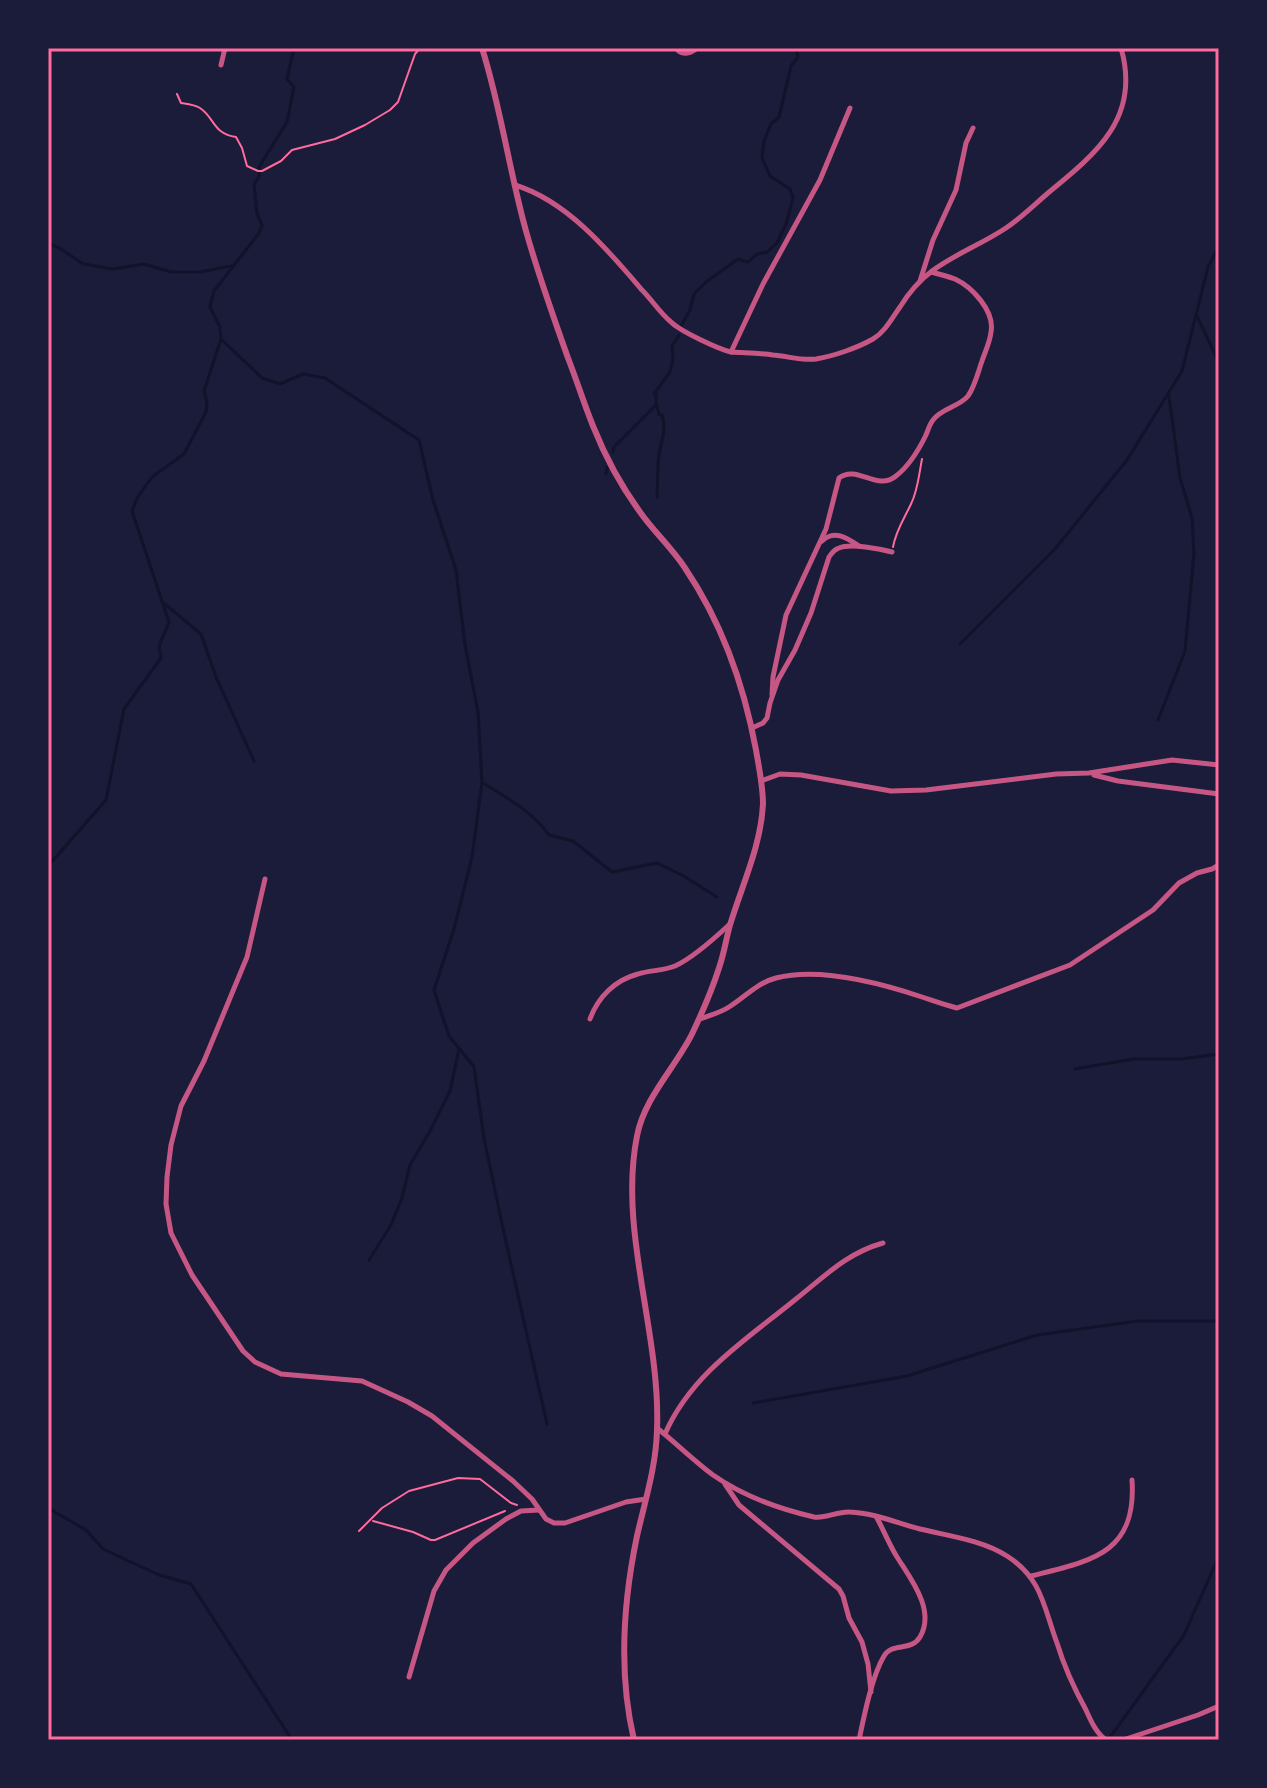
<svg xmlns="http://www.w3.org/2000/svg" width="1267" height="1788" viewBox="0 0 1267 1788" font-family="Montserrat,sans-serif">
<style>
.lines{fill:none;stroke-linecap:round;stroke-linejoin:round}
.stream{stroke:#12122b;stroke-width:3}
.path{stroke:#ff6b9d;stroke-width:2}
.minor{stroke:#c65784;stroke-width:5}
.tertiary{stroke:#c65784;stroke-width:6}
.neatline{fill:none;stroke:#ff6b9d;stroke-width:3}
</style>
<rect width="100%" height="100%" fill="#1b1b3a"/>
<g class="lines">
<!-- stream -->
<g class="stream">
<path d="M48 243 61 249 83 264 113 269 144 264 171 272H200L231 266"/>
<path d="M1197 316 1219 363"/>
<path d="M681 326 690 310 694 294 706 282 738 259 748 262 757 254 767 252 777 243 786 224 790 210 793 197 790 189 770 176 762 158 764 141 771 124 779 117 791 66 798 57 796 48"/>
<path d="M221 339 262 378 280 384 303 374 325 378 419 440 433 500 456 570 465 645 478 712 482 782 472 857 454 929 434 990 449 1036 474 1067 484 1138 502 1224 547 1424"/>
<path d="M657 406 659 414 662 415C667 430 661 441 659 455 657 469 658 483 657 497"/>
<path d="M613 452 614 447 656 405V395L654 394 670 372 673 359 672 346 679 335"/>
<path d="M606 474 607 468"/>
<path d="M165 604 201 634 216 677 254 761"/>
<path d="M960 644 1055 549 1127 460 1182 371 1208 267 1219 246"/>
<path d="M1158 720 1185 651 1194 554 1192 518 1180 478 1169 396"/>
<path d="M483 783C507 798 532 811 549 835L573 841 612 872 657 863 684 876 717 897"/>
<path d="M48 866 106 800 124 709 161 658 159 646 169 622 132 511 137 498 152 477 184 454 206 412 207 403 204 391 221 339 220 327 210 307 214 291 259 233 262 225 257 214 254 184 259 177V167L287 122 294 87 287 79 294 48"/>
<path d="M1075 1069 1133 1059H1181L1219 1054"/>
<path d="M369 1260 391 1225 402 1198 410 1165 430 1131 450 1091 459 1049"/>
<path d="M753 1403 907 1376 1037 1335 1138 1321H1219"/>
<path d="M48 1508 86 1530 103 1549 159 1575 191 1584 292 1740"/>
<path d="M1108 1740 1184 1635 1219 1556"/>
</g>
<!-- path -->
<g class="path">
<path d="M177 94 181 103C187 104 195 105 200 108 215 118 213 134 236 137L242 148 247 166 258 171H262L281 161 292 150 335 139 365 125 390 110 398 102 415 54 420 48"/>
<path d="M893 547C896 530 904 519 911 504 918 490 919 474 922 459"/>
<path d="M373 1521 413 1532 431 1540H435L505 1511"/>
<path d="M359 1531 382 1508 409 1491 458 1478 480 1479 511 1503 517 1505"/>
</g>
<!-- minor -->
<g class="minor">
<path d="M676 48C681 56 690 54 697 48"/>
<path d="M221 65 225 48"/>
<path d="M515 185C567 201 608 250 642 290 652 300 660 313 671 322 680 331 718 349 731 352 745 353 759 353 773 355 787 356 802 361 816 359 834 356 857 348 873 339 885 332 892 318 900 307 908 294 920 280 932 271 955 254 982 244 1006 228 1021 218 1034 205 1048 193 1097 153 1141 117 1121 48"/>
<path d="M920 281 933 240 956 190 966 143 973 128"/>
<path d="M731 352 763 284 820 180 850 108"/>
<path d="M822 541C834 529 847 538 859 546"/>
<path d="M772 695 773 677 786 615 826 529 839 478C857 464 877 492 896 476 909 466 918 451 925 437 928 431 929 425 933 420 942 408 959 407 968 396 975 386 978 372 982 361 985 352 990 342 991 332 995 311 972 287 955 279 947 276 939 274 931 272"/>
<path d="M752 728 763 723 767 718 770 703 778 680 795 650 811 613 829 557C833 552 833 550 839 548 851 543 880 549 892 552"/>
<path d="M1094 775 1118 781 1219 794"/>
<path d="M761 781 780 774 801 775 891 791 926 790 1056 774 1089 773 1172 760 1219 765"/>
<path d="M265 879 247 957 204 1061 181 1106 171 1145 167 1177 166 1204 171 1233 192 1275 243 1351 255 1362 281 1374 362 1381 408 1402 432 1416 513 1481 532 1499 546 1519 554 1523H565L626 1502 646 1499"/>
<path d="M590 1019C598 997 615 980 638 974 650 970 663 971 675 966 693 958 716 937 730 924"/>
<path d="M700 1019C710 1015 720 1013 729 1007 745 997 757 983 776 978 819 967 880 983 922 997 934 1001 945 1005 957 1008L1070 965 1153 910 1179 883 1197 873 1212 869 1219 865"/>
<path d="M657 1428C676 1443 694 1461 713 1475 743 1496 779 1509 814 1517 825 1519 838 1511 850 1512 874 1513 897 1523 920 1529 949 1536 982 1540 1007 1556 1042 1578 1044 1608 1057 1643 1064 1666 1075 1690 1086 1710 1091 1721 1096 1733 1106 1740"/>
<path d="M665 1434C691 1374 747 1339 796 1299 825 1276 847 1253 883 1243"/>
<path d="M725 1484 739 1505 839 1589 843 1596 849 1618 862 1642 868 1664 871 1692"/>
<path d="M1031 1576C1091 1561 1137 1554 1132 1480"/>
<path d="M409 1677 434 1591 446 1570 473 1543 506 1519 521 1511 539 1510"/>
<path d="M859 1740C864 1716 872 1676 884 1656 892 1642 911 1652 920 1637 936 1610 910 1578 897 1557 889 1544 884 1531 877 1518"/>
<path d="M1123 1740 1198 1715 1219 1706"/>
</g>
<!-- tertiary -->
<path class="tertiary" d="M482 48C501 108 509 170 526 231 538 274 553 316 568 358 577 381 584 404 593 426 605 456 621 486 640 512 654 532 672 548 685 568 722 623 744 685 756 750 759 768 763 786 763 804 761 846 742 885 730 925 726 939 724 954 719 968 712 990 702 1013 692 1034 675 1068 644 1098 637 1136 618 1231 661 1334 657 1430 656 1467 645 1501 637 1536 623 1603 618 1672 634 1740"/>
</g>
<!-- border -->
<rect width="1267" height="1788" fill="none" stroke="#1b1b3a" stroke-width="100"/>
<rect x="50" y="50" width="1167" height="1688" class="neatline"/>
</svg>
